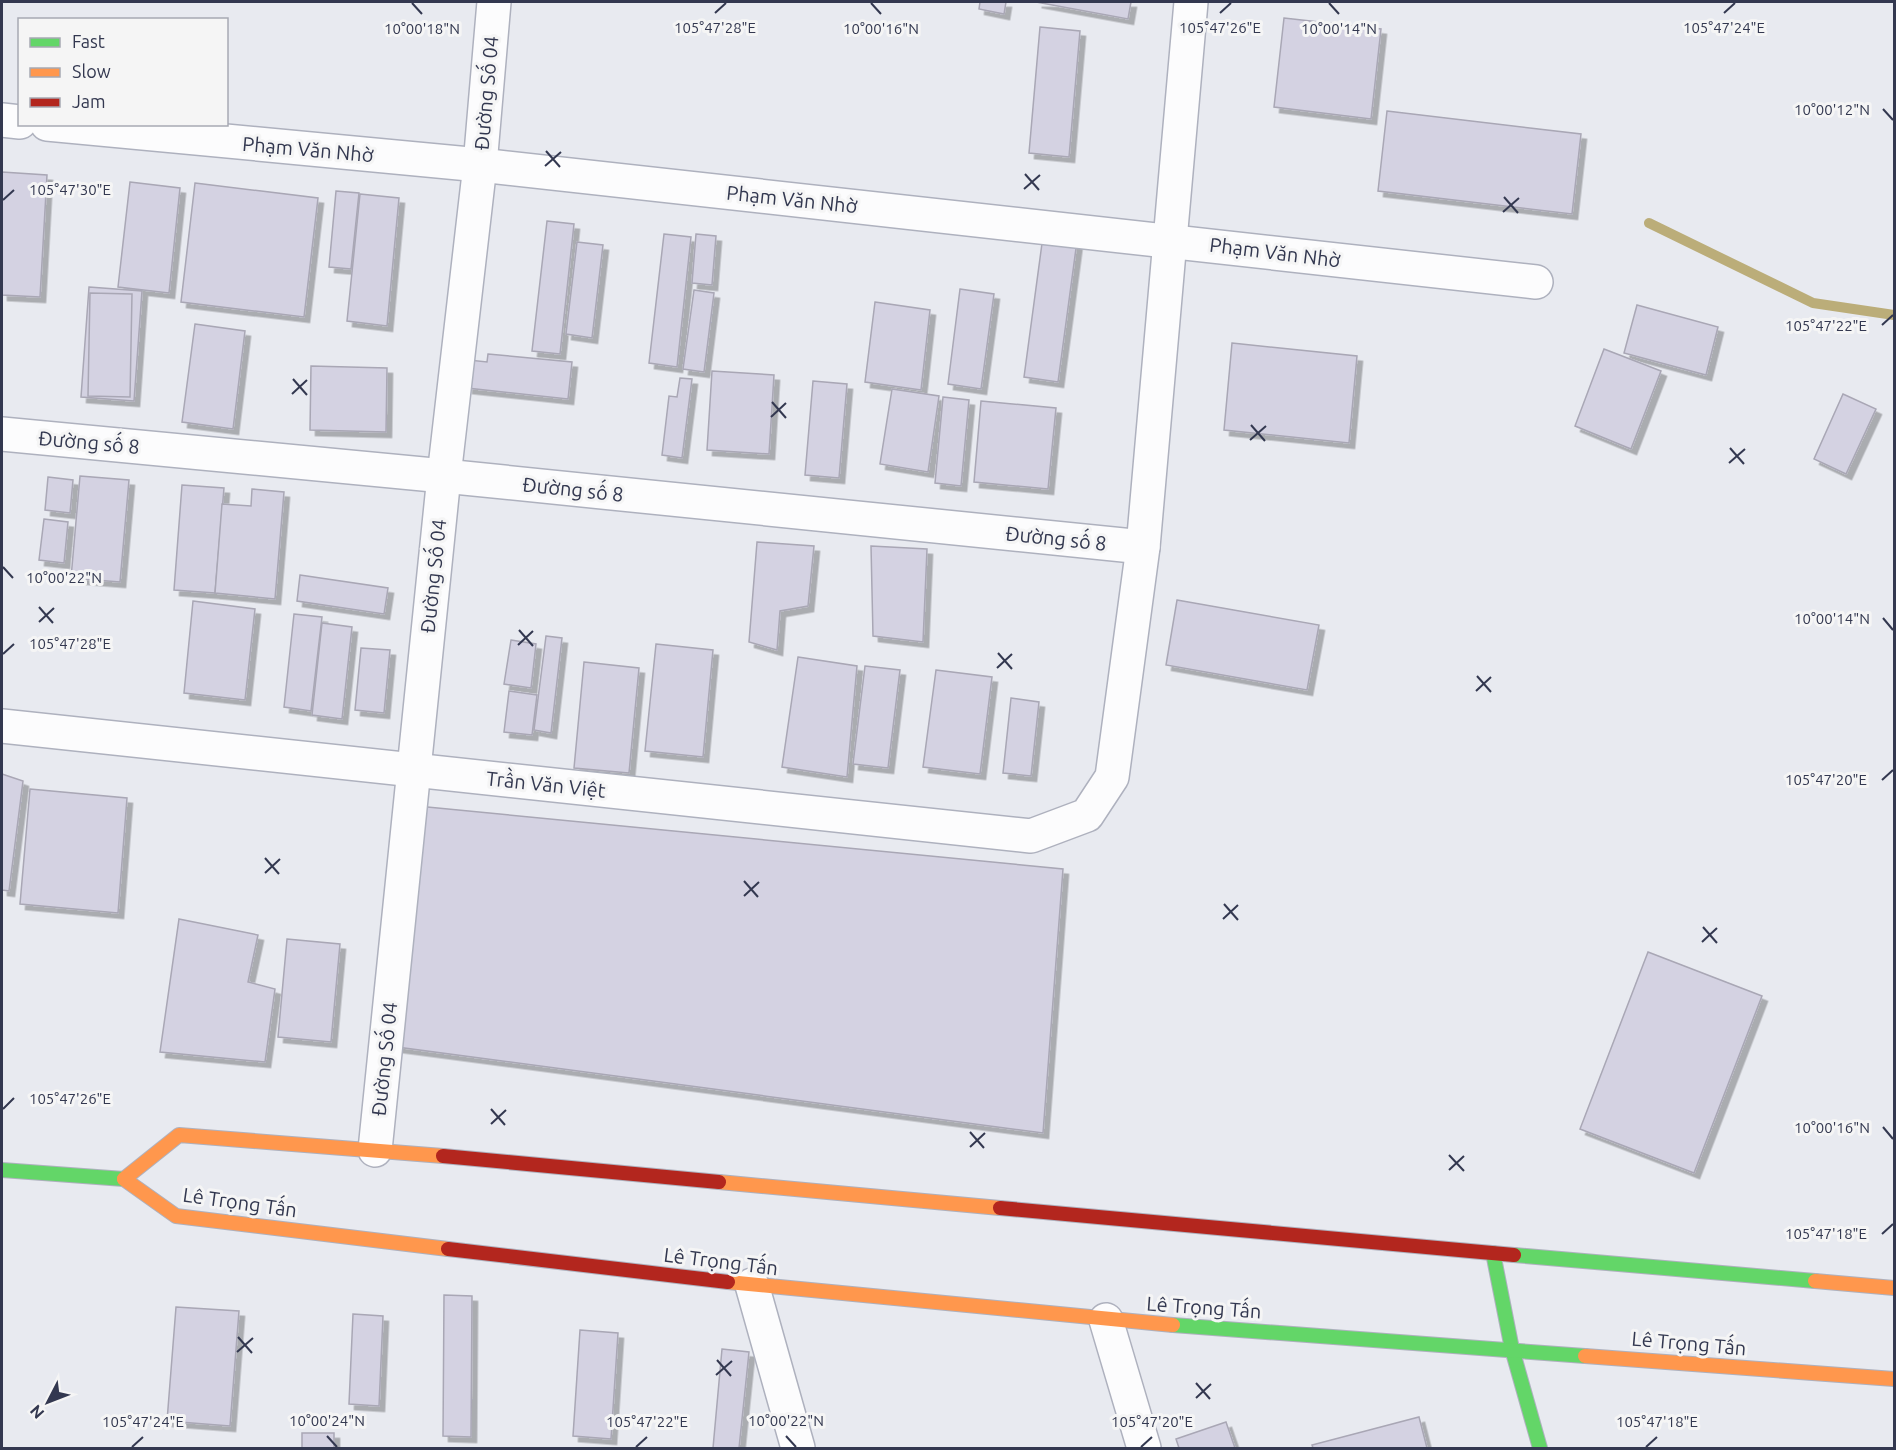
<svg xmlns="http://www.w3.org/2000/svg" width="1896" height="1450" viewBox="0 0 1896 1450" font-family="Ubuntu,sans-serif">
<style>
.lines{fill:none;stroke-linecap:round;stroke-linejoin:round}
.stream{stroke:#bbad79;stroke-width:10}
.building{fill:#d4d2e2;stroke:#a9a7b5;stroke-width:1.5;filter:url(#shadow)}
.street-casing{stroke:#aeb1be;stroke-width:36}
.fast-casing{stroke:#aeb1be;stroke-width:16}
.slow-casing{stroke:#aeb1be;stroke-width:16}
.jam-casing{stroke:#aeb1be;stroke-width:16}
.street{stroke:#fcfcfd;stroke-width:33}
.fast{stroke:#63d668;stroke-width:14}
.slow{stroke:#ff974d;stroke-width:14}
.jam{stroke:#b3261e;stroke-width:14}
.ticks{fill:none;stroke:#333850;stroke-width:2}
.labels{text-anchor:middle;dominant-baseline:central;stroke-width:6;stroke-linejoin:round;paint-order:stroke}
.street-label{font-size:20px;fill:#333850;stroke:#f5f5f5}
.ticks-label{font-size:15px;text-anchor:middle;fill:#333850;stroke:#f5f5f5;stroke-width:6;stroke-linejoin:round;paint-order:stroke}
</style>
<defs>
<filter id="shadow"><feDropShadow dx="5.5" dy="5.5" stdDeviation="0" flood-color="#0004"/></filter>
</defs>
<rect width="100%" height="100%" fill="#e8eaf0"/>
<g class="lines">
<!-- stream -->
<path class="stream" d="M1649 223 1813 303 1894 315"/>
</g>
<!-- building -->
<g class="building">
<path d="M980 2H1006L1004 14 979 9Z"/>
<path d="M1036 2H1131L1128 19Z"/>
<path d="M1284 18 1381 29 1371 119 1274 107Z"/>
<path d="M1040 27 1080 31 1069 157 1029 153Z"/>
<path d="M1387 111 1581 134 1572 214 1378 191Z"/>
<path d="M2 172 47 175 40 297 2 295Z"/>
<path d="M130 182 180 188 169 293 118 287Z"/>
<path d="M195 183 318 198 304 317 181 302Z"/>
<path d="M336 191 359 193 351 269 329 267Z"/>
<path d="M360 194 399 198 387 326 347 321Z"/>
<path d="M547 221 574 224 560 354 532 351Z"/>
<path d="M664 234 691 237 677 367 649 363Z"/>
<path d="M696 234 716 236 712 285 692 283Z"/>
<path d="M1043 236 1077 241 1058 382 1024 377Z"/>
<path d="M577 242 603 245 592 338 566 334Z"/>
<path d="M89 287 142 291 134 401 81 397Z"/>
<path d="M960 289 994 294 981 389 948 384Z"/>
<path d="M694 290 714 293 704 372 683 369Z"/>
<path d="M90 293 132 294 130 397 88 396Z"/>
<path d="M875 302 930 310 921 390 865 382Z"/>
<path d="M1637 305 1718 327 1706 375 1624 353Z"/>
<path d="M195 324 245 331 233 429 182 422Z"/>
<path d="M1232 343 1357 356 1349 443 1224 430Z"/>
<path d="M1604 349 1661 371 1631 449 1575 426Z"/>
<path d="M488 354 572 362 568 399 467 388 469 360 487 362Z"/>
<path d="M311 366 387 368 386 432 310 430Z"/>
<path d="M712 371 774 375 769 454 707 450Z"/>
<path d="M680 378 692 379 682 458 662 455 669 396 677 397Z"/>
<path d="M813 381 847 384 839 478 805 475Z"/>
<path d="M892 389 939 396 928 472 880 464Z"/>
<path d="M1843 394 1876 409 1846 474 1814 459Z"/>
<path d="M943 397 969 400 961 486 935 483Z"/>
<path d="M981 401 1056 408 1048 489 974 482Z"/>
<path d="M80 476 129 480 120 582 71 578Z"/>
<path d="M48 477 73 480 70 513 45 510Z"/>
<path d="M182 485 224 488 215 593 174 590Z"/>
<path d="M252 489 284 492 275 599 215 593 222 504 251 506Z"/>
<path d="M44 519 68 522 64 563 39 560Z"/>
<path d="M757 542 814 546 808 606 780 611 777 650 749 642Z"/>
<path d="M871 546 927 549 923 642 873 636Z"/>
<path d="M300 575 388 588 384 614 297 601Z"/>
<path d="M1177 600 1319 625 1307 690 1166 665Z"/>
<path d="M193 601 255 609 245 700 184 693Z"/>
<path d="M294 614 322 617 311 711 284 707Z"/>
<path d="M322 623 352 627 342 719 312 715Z"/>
<path d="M546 636 562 638 551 733 534 730Z"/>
<path d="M511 640 536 644 531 688 504 684Z"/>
<path d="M656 644 713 650 703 757 645 751Z"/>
<path d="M361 648 390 650 384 713 355 710Z"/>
<path d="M798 657 857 666 847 777 782 767Z"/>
<path d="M584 662 639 668 629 773 574 768Z"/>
<path d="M865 666 900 670 888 768 853 764Z"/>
<path d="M936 670 992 677 980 774 923 767Z"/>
<path d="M509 691 537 695 532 735 504 732Z"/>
<path d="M1011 698 1039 702 1031 776 1003 773Z"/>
<path d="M2 774 23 781 9 891 2 890Z"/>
<path d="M30 789 127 798 118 913 20 904Z"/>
<path d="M417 806 1063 869 1043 1133 397 1047Z"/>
<path d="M179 919 258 935 248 982 275 989 265 1062 160 1052Z"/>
<path d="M287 939 340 944 331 1042 278 1037Z"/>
<path d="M1648 952 1762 996 1694 1173 1580 1129Z"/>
<path d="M444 1295 472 1296 471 1437 443 1436Z"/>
<path d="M176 1307 239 1311 230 1426 167 1421Z"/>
<path d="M353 1314 383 1316 379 1406 349 1404Z"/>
<path d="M580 1330 618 1333 611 1439 573 1436Z"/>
<path d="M722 1349 749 1352 739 1448H713Z"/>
<path d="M1419 1417 1427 1448H1313L1312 1445Z"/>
<path d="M1226 1422 1235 1448H1179L1176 1439Z"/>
<rect x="302" y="1433" width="32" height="15"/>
</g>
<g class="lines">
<!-- street casing -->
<g class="street-casing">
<g id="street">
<path d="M2 120 20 122"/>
<path d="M47 124 480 165 1536 282"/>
<path d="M2 434 444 476 1143 547"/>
<path d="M2 726 1031 836 1087 815 1112 777 1143 547 1191 2"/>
<path d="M375 1150 444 476 480 165 494 2"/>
<path d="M752 1285 798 1448"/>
<path d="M1106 1320 1144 1448"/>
</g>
</g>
<!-- fast casing -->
<g class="fast-casing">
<g id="fast">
<path d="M2 1170 124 1179"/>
<path d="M1493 1253 1512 1349 1540 1448"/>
<path d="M1514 1255 1815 1281"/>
<path d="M1173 1325 1585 1356"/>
</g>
</g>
<!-- slow casing -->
<g class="slow-casing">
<g id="slow">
<path d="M124 1179 179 1135 443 1156"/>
<path d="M124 1179 176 1216 448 1249"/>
<path d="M719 1182 1000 1208"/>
<path d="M1815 1281 1894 1288"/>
<path d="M728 1282 1173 1325"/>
<path d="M1585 1356 1894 1379"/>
</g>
</g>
<!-- jam casing -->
<g class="jam-casing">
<g id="jam">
<path d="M443 1156 719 1182"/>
<path d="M1000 1208 1514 1255"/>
<path d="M448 1249 728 1282"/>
</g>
</g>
<!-- street -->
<use href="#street" class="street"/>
<!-- fast -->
<use href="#fast" class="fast"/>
<!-- slow -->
<use href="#slow" class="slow"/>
<!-- jam -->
<use href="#jam" class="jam"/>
</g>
<!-- ticks -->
<path class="ticks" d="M412 3 422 14M871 3 881 14M1329 3 1339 14M715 13 726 3M1220 13 1231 3M1724 13 1735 3M1883 109 1893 120M546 151 560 167M545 166 561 152M1025 174 1039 190M1024 189 1040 175M1504 197 1518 213M3 200 14 190M1503 212 1519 198M1882 325 1893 315M293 379 307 395M292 394 307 380M772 402 786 418M771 417 786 403M1251 425 1265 441M1250 440 1266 426M1730 448 1744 464M1729 463 1745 449M3 567 13 578M39 607 53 623M1883 618 1893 630M39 622 54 608M519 630 533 646M518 645 533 631M998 653 1012 669M3 654 14 644M997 668 1012 654M1477 676 1491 692M1476 691 1491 677M1882 780 1893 770M265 858 279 874M265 873 280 859M744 881 758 897M744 896 759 882M1224 904 1238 920M1223 919 1238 905M1703 927 1717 943M1702 942 1717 928M3 1109 14 1098M491 1109 505 1125M491 1124 506 1110M1883 1127 1893 1139M970 1132 984 1148M970 1147 985 1133M1449 1155 1464 1171M1449 1170 1464 1156M1882 1234 1893 1224M238 1337 252 1353M237 1352 253 1338M717 1360 731 1376M716 1375 732 1361M1196 1383 1210 1399M1196 1398 1211 1384M327 1436 337 1447M786 1436 796 1447M132 1447 143 1437M636 1447 647 1437M1141 1447 1152 1437M1646 1447 1657 1437"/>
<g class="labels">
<!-- street labels -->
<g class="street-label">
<text transform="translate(486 93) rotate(-85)">Đường Số 04</text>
<text transform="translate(308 149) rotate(5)">Phạm Văn Nhờ</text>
<text transform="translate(792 199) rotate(6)">Phạm Văn Nhờ</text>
<text transform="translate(1275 252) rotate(7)">Phạm Văn Nhờ</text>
<text transform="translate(89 442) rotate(5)">Đường số 8</text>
<text transform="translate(573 489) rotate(6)">Đường số 8</text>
<text transform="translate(1056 538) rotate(6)">Đường số 8</text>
<text transform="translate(433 576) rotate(-84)">Đường Số 04</text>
<text transform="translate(546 784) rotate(6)">Trần Văn Việt</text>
<text transform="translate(384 1059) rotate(-84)">Đường Số 04</text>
<text transform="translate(240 1202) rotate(8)">Lê Trọng Tấn</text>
<text transform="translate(721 1261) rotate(7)">Lê Trọng Tấn</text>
<text transform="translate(1204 1307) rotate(4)">Lê Trọng Tấn</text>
<text transform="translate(1689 1343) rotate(5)">Lê Trọng Tấn</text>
</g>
</g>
<g class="ticks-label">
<text x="715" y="33">105°47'28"E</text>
<text x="1724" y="33">105°47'24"E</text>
<text x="1220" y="33">105°47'26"E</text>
<text x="422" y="34">10°00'18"N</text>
<text x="881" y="34">10°00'16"N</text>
<text x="1339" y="34">10°00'14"N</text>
<text x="1832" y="115">10°00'12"N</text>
<text x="70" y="195">105°47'30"E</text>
<text x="1826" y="331">105°47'22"E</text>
<text x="64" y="583">10°00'22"N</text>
<text x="1832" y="624">10°00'14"N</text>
<text x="70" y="649">105°47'28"E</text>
<text x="1826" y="785">105°47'20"E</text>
<text x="70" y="1104">105°47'26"E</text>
<text x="1832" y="1133">10°00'16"N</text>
<text x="1826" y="1239">105°47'18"E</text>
<text x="327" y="1426">10°00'24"N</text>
<text x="786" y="1426">10°00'22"N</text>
<text x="143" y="1427">105°47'24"E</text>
<text x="647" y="1427">105°47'22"E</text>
<text x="1152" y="1427">105°47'20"E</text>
<text x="1657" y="1427">105°47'18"E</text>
</g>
<!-- border -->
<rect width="1896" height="1450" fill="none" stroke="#333850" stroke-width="6"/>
<!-- legend -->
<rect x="18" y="18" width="210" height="108" fill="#f5f5f5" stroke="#a7a9b3" stroke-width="1.5"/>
<rect x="30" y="38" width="30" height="9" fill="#63d668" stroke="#a7a9b3" stroke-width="1.5"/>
<text x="72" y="48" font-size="18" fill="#333850">Fast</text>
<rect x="30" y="68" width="30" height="9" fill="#ff974d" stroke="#a7a9b3" stroke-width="1.5"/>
<text x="72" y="78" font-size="18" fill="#333850">Slow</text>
<rect x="30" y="98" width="30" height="9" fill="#b3261e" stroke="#a7a9b3" stroke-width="1.5"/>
<text x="72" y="108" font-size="18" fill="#333850">Jam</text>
<!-- north arrow -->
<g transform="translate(48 1402) rotate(228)" stroke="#f5f5f5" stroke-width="4.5" paint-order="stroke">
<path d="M0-4.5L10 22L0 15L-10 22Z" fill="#333850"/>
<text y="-9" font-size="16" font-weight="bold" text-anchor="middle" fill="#333850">N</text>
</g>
</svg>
